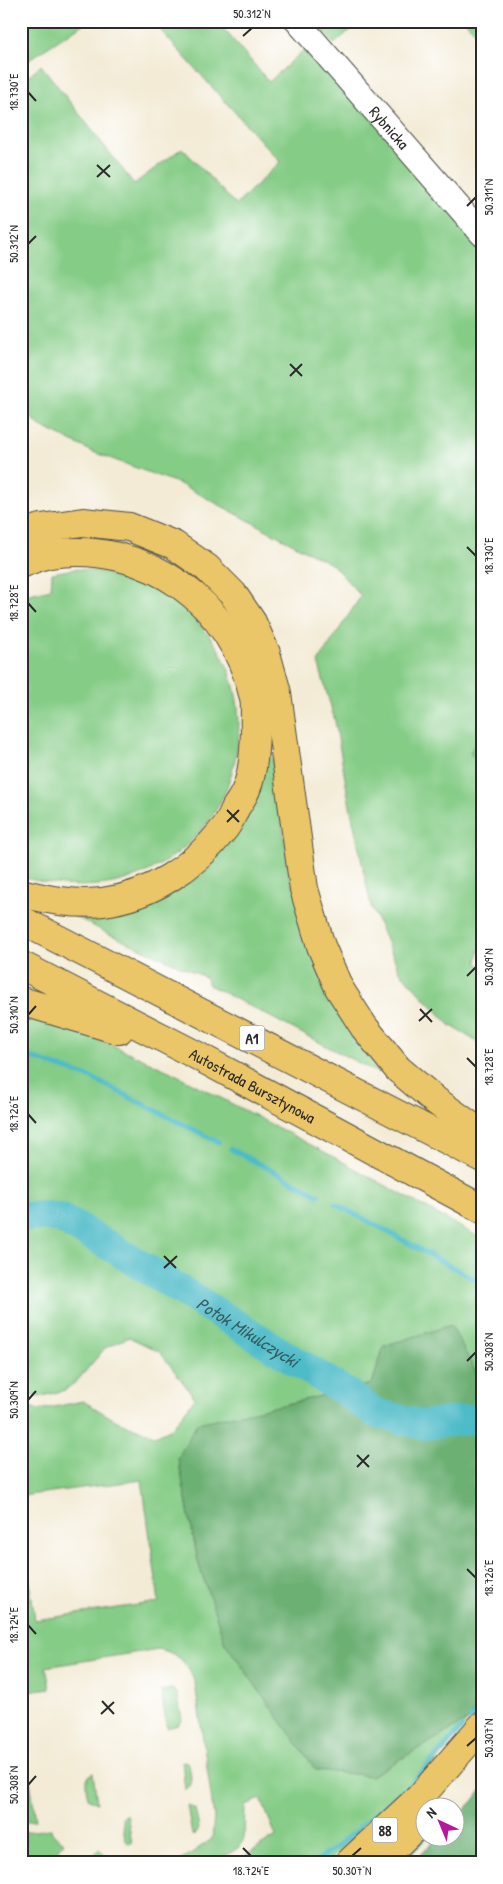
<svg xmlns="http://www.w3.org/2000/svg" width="503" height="1884" viewBox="0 0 503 1884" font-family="'Patrick Hand',sans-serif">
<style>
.green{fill:#85cc86;stroke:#587c58}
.forest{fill:#6cb073;stroke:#4c6e4f}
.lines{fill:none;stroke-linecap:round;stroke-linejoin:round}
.stream{stroke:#4ebbc8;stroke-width:5}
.river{stroke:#4ebbc8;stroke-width:30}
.minor-casing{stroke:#494845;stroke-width:26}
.major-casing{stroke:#494845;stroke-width:30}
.highway-casing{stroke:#494845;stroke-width:30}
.minor{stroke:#fff;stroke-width:24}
.major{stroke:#ebc669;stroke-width:28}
.highway{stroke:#ebc669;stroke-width:28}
.ticks{fill:none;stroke:#2b2b2b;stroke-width:2}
.labels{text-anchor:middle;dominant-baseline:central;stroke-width:4;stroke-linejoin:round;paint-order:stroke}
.shield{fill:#fff;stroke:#6b6b6b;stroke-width:1}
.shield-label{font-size:15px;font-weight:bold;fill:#2b2b2b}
.street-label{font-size:16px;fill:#2b2b2b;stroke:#fff}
.water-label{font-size:18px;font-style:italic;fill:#375d62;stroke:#fff}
.neatline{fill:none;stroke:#2b2b2b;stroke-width:2}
.ticks-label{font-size:12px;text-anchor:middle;fill:#2b2b2b}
</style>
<rect width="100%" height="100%" fill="#fff"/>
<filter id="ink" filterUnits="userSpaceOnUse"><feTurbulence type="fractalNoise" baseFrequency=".02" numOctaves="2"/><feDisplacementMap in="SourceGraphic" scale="10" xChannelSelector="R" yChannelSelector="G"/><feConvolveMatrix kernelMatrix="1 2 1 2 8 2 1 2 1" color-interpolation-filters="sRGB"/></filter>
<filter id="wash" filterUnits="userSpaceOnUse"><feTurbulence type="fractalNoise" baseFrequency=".0096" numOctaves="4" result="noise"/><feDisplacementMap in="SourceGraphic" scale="20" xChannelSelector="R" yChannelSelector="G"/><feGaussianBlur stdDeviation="1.12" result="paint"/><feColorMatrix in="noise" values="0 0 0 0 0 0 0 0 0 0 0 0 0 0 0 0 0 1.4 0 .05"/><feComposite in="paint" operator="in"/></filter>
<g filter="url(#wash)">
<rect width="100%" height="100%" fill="#f3ebd6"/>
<!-- green -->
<g class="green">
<path d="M21 21H88L33 57 21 68Z"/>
<path d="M152 21H217L269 82 309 45 482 243V733L470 753 482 767V934L477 962 482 968V1045L450 1025 400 972 371 906 348 796 335 721 318 662 361 596 333 565 180 484 93 452 39 425 21 408V84L41 65 134 184 182 148 236 205 280 162Z"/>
<path d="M314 21H361L334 44Z"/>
<path d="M465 21H482V39Z"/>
<path d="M74 569C185 572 265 666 231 775 221 808 203 834 176 854 129 890 77 892 21 877V596L51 589 52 573Z"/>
<path d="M265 711 291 881 382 1069 378 1073 209 985 205 977 109 934 72 915 195 877Z"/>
<path d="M21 1012 86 1033 171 1072 334 1157 482 1239V1384L450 1326 384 1346 372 1384 287 1404 178 1458 198 1562 225 1643 371 1776 468 1720 432 1768 327 1863H234L276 1836 261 1799 245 1805 244 1839 238 1848 214 1863H177L212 1839 214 1817 195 1683C186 1663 181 1654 158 1649L46 1667 50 1688 21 1692V1572L28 1571 35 1620 159 1602 142 1480 21 1496V1404L39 1410 83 1401 117 1421 155 1436 172 1428 195 1398 160 1352 129 1337 105 1348 77 1381 65 1390 39 1397 21 1393Z"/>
<path d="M172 1689 177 1693 182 1720 178 1725 167 1728 161 1691Z"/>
<path d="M21 1717 28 1766 21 1768Z"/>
<path d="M182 1761 187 1762C191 1768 191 1778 191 1785L185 1790Z"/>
<path d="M93 1773 97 1803 88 1798C86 1789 83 1778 93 1773Z"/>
<path d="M30 1781 36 1820 22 1822 21 1783Z"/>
<path d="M187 1805 195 1809 199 1828 197 1833 192 1835Z"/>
<path d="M127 1814 132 1843H128L125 1840 122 1818Z"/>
<path d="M51 1829 52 1833 64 1842 52 1858 47 1854 39 1859 31 1858 26 1852 24 1832Z"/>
<path d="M99 1849 114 1863H88Z"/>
</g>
<!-- forest -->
<g class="forest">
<path d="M482 733V767L470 753Z"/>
<path d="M451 1325 482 1384V1699L468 1720 371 1776 316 1770 225 1643 198 1562 178 1458 197 1423 287 1404 372 1384 384 1346Z"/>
<path d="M482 1789V1863H413L438 1837 456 1836V1819L474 1800Z"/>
</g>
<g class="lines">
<!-- stream -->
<g class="stream">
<path d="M21 1054 92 1078 218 1142"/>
<path d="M231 1149 319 1195"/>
<path d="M335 1204C385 1229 432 1257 482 1283"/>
<path d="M470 1720 482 1707"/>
<path d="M313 1863 339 1845 411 1784 462 1728"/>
<path d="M400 1863 426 1836"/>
</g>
<!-- river -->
<path class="river" id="s1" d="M21 1217 47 1216 62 1219 113 1248 347 1393 375 1413 423 1425 482 1418"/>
</g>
</g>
<g filter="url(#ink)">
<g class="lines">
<!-- minor casing -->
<g class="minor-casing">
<g id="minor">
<path id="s2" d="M297 21 482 234"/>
</g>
</g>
<!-- major casing -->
<g class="major-casing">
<g id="major">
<path d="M349 1863 420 1797 482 1726"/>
<path d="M378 1863 411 1831"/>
</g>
</g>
<!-- highway casing -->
<g class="highway-casing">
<g id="highway">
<path d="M21 534 41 528 83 522 129 527 174 545 207 568 233 594 252 622 266 653 277 693 304 889 321 946 339 988 364 1027 398 1069 436 1101 482 1134"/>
<path d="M21 564C30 560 40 556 50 554 147 540 233 603 254 698 256 707 254 718 255 728 255 744 253 773 247 787 245 794 240 801 236 807 232 815 229 824 223 830 194 867 150 896 103 902 75 905 49 900 21 893"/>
<path d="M21 920 482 1158"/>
<path id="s3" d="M21 965 194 1054 482 1209"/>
<path d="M21 1001 119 1030"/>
</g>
</g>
<!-- minor -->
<use href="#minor" class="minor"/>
<!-- major -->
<use href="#major" class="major"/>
<!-- highway -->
<use href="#highway" class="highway"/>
</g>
</g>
<!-- ticks -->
<path class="ticks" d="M243 36 252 28M28 92 36 101M97 165 110 177M97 177 110 165M467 206 476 197M28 244 36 236M290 364 302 376M290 376 302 364M467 547 476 556M28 603 36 612M227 810 239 822M227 822 239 810M467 976 476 967M420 1009 432 1022M28 1015 36 1006M419 1021 432 1009M467 1058 476 1067M28 1114 36 1123M164 1256 176 1268M164 1268 177 1256M467 1361 476 1352M28 1400 36 1391M357 1455 369 1467M357 1467 369 1455M467 1569 476 1578M28 1625 36 1634M102 1701 114 1714M101 1714 114 1702M467 1746 476 1738M28 1785 36 1776M243 1848 251 1856M352 1856 361 1848"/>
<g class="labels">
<!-- shield labels -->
<g class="shield">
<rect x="239.5" y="1025.5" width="25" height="25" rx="4"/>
<rect x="372.5" y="1817.5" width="25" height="25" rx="4"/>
</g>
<g class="shield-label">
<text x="252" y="1038">A1</text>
<text x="385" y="1830">88</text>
</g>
<!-- street labels -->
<g class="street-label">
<text stroke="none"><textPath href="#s2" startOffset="141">Rybnicka</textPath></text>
<text stroke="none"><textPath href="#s3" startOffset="261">Autostrada Bursztynowa</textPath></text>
</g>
<!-- water labels -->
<g class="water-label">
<text stroke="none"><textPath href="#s1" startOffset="259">Potok Mikulczycki</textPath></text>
</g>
</g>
<!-- margin -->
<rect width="503" height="1884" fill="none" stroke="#fff" stroke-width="55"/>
<!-- north arrow -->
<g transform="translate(440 1822) rotate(316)"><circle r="24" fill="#ffffff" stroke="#aaaaaa"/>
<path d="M0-4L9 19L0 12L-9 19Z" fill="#b5179e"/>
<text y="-8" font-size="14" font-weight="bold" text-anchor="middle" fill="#2b2b2b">N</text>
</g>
<rect x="28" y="28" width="448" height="1828" class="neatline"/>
<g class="ticks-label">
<text x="252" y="18">50.312°N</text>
<text transform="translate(14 92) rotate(-90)" y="4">18.730°E</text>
<text transform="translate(489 197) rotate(-90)" y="4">50.311°N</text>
<text transform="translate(14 244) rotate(-90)" y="4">50.312°N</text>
<text transform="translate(489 556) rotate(-90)" y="4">18.730°E</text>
<text transform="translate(14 603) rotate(-90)" y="4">18.728°E</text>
<text transform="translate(489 967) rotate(-90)" y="4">50.309°N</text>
<text transform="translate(14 1015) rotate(-90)" y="4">50.310°N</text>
<text transform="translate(489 1067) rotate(-90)" y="4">18.728°E</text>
<text transform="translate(14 1114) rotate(-90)" y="4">18.726°E</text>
<text transform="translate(489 1352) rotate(-90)" y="4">50.308°N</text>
<text transform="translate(14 1400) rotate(-90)" y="4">50.309°N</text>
<text transform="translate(489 1578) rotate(-90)" y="4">18.726°E</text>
<text transform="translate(14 1625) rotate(-90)" y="4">18.724°E</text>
<text transform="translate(489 1738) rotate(-90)" y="4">50.307°N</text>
<text transform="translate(14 1785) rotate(-90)" y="4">50.308°N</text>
<text x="251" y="1875">18.724°E</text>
<text x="352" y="1875">50.307°N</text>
</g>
</svg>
